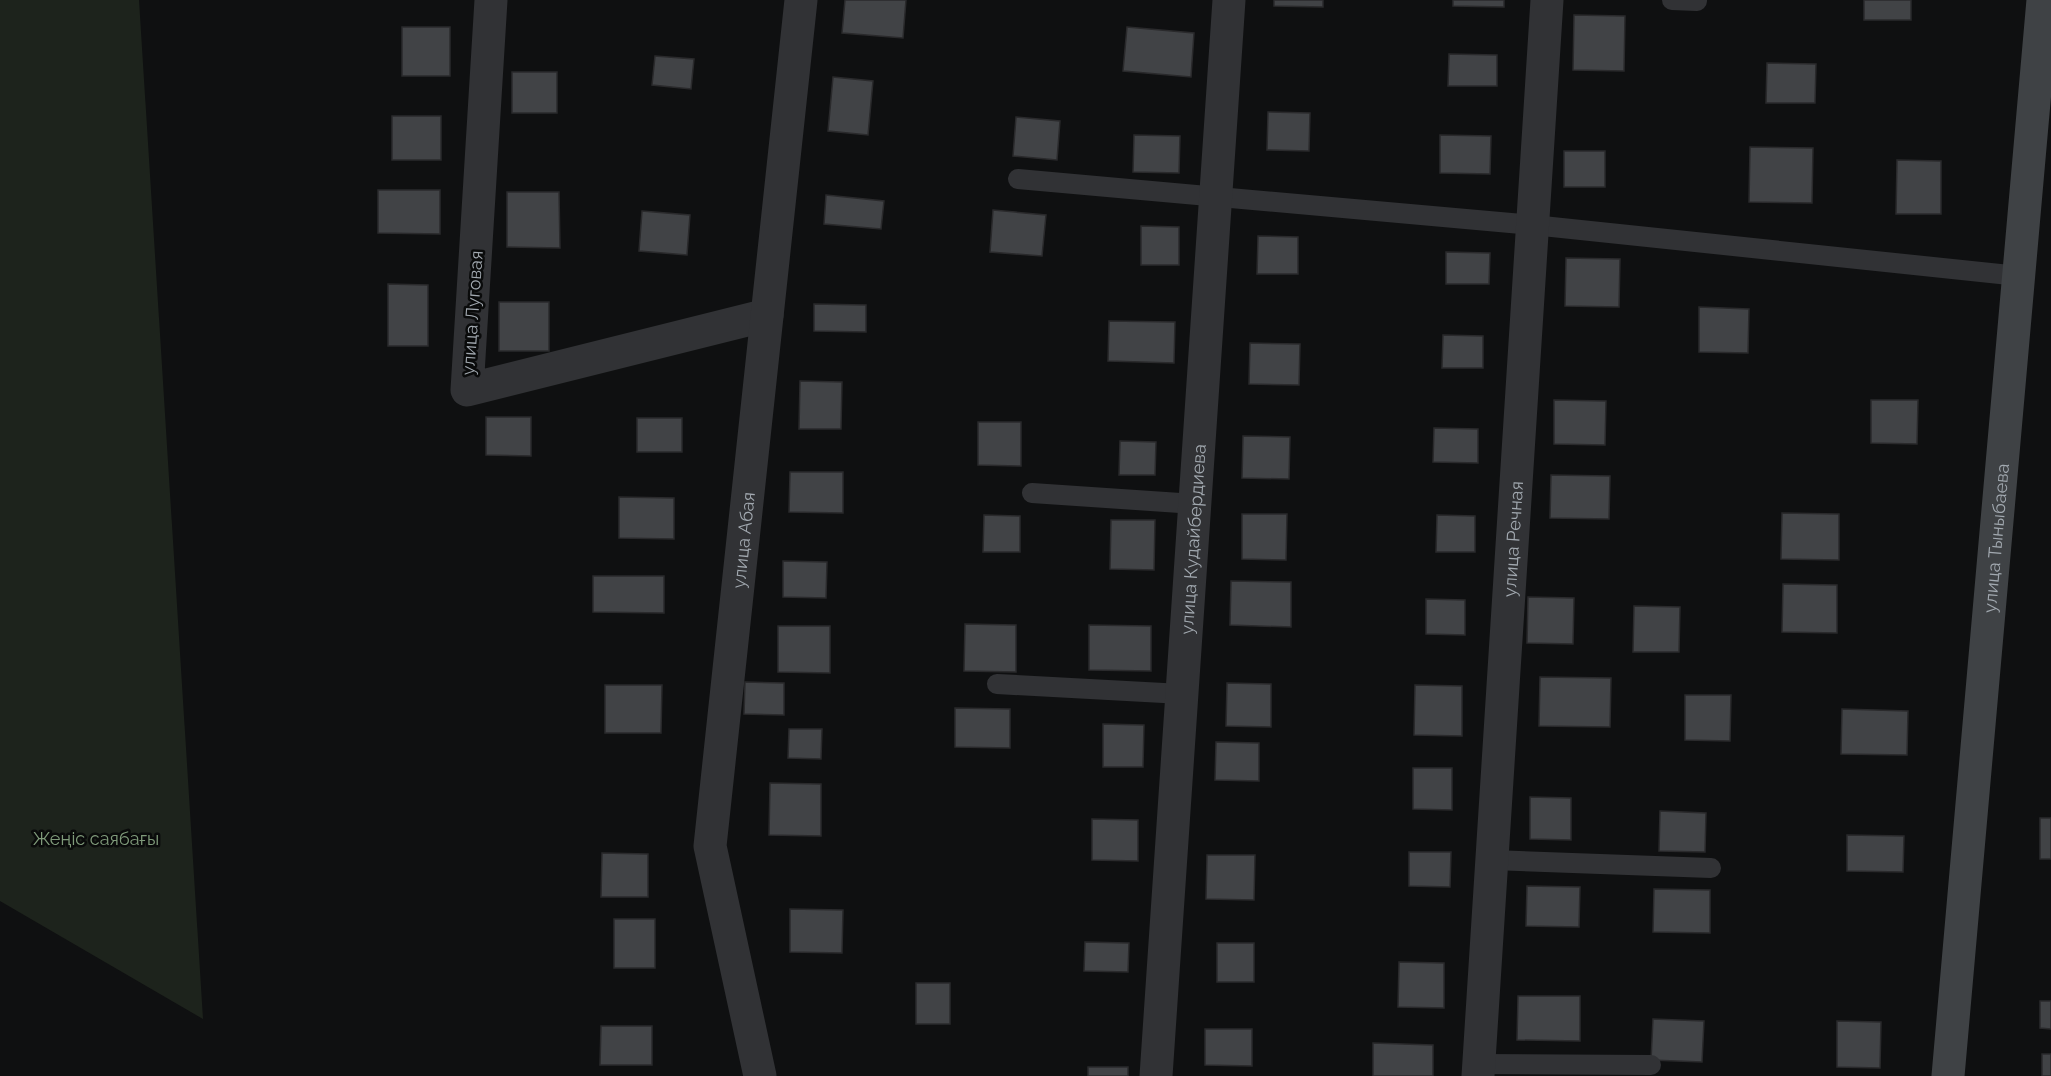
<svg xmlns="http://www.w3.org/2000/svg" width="2051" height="1076" viewBox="0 0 2051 1076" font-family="Raleway,sans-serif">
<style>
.green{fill:#1d231c}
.building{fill:#414346;stroke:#2a2a2c;stroke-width:1.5}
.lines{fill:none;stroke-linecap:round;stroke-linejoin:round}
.lane{stroke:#313235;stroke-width:20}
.street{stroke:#313235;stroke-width:33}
.secondary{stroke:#3f4245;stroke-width:33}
.labels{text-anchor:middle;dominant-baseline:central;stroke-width:5;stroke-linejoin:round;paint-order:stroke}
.street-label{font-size:18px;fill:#a2a9b0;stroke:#0a0b0b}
.park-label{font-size:18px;fill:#7f9a7a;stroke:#0a0b0b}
</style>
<rect width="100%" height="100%" fill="#0f1011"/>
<!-- green -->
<path class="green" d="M0 0H139L203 1019 0 901Z"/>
<!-- building -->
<g class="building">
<path d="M845 0H906L903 38 842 33Z"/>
<path d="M1274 0H1323V7L1274 6Z"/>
<path d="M1453 0H1504V7L1453 6Z"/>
<rect x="1864" y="0" width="47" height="20"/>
<path d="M1574 15 1625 16 1624 71 1573 70Z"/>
<rect x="402" y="27" width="48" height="49"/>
<path d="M1127 27 1194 33 1191 77 1123 71Z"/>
<path d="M1449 54 1497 55V86H1448Z"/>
<path d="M655 56 694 59 691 89 652 85Z"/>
<path d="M1767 63 1816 64 1815 103H1766Z"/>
<rect x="512" y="72" width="45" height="41"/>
<path d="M833 77 873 81 868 135 828 131Z"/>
<path d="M1268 112 1310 113 1309 151 1267 150Z"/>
<rect x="392" y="116" width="49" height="44"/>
<path d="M1016 117 1060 121 1057 160 1013 156Z"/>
<path d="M1134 135 1180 136 1179 173 1133 172Z"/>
<path d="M1440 135 1491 136 1490 174 1440 173Z"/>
<path d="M1750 147 1813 148 1812 203 1749 202Z"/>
<rect x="1564" y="151" width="41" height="36"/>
<path d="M1897 160 1941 161V214H1896Z"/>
<path d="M378 190H440V234L378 233Z"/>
<path d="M507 192H559L560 248 507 247Z"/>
<path d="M826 195 884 201 881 229 824 224Z"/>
<path d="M993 210 1046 215 1042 256 990 252Z"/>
<path d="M642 211 690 215 687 255 639 251Z"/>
<path d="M1141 226 1179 227V265H1141Z"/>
<path d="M1258 236 1298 237V274H1257Z"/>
<path d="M1446 252 1490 253 1489 284H1446Z"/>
<path d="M1566 258 1620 259 1619 307 1565 306Z"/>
<path d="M388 284 428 285V346H388Z"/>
<rect x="499" y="302" width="50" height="49"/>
<path d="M814 304 866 305V332L814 331Z"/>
<path d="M1699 307 1749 309 1748 353 1699 352Z"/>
<path d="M1109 321 1175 322 1174 363 1108 361Z"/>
<path d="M1443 335 1483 336V368H1442Z"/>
<path d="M1250 343 1300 344 1299 385 1249 384Z"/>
<path d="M800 381 842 382 841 429H799Z"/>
<path d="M1554 400 1606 401 1605 445 1554 444Z"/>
<path d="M1871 400H1918L1917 444 1871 443Z"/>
<path d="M486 417H531V456L486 455Z"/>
<rect x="637" y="418" width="45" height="34"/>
<path d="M978 422H1021V466L978 465Z"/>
<path d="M1434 428 1478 429V463L1433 462Z"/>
<path d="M1243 436 1290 437 1289 479 1242 478Z"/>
<path d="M1120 441 1156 442 1155 475H1119Z"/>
<path d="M790 472H843V513L789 512Z"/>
<path d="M1551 475 1610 476 1609 519 1550 518Z"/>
<path d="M619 497 674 498V539L619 538Z"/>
<path d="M1782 513 1839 514V560L1781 559Z"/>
<path d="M1242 514H1287L1286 560 1242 559Z"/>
<path d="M984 515 1020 516V552H983Z"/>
<path d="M1437 515 1475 516V552H1436Z"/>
<path d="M1111 520H1155L1154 570 1110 569Z"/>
<path d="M783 561 827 562 826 598 783 597Z"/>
<path d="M593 576H664V613L593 612Z"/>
<path d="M1231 581 1291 582V627L1230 625Z"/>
<path d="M1783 584 1837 585V633L1782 632Z"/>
<path d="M1528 597 1574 598 1573 644 1527 643Z"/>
<path d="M1426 599 1465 600V635L1426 634Z"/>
<path d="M1634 606 1680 607 1679 652H1633Z"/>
<path d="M965 624 1016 625V672L964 671Z"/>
<path d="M1089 625 1151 626V671L1089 670Z"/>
<path d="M778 626H830V673L778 672Z"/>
<path d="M1540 677 1611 678 1610 727 1539 726Z"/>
<path d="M745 682 784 683V715L744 714Z"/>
<path d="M1227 683 1271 684V727L1226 726Z"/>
<path d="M605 685H662L661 733H605Z"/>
<path d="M1415 685 1462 686V736L1414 735Z"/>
<path d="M1685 695H1731L1730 741 1685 740Z"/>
<path d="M955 708 1010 709V748L955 747Z"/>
<path d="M1842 709 1908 711 1907 755 1841 754Z"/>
<path d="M1103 724 1144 725 1143 767H1103Z"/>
<path d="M789 729H822L821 759 788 758Z"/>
<path d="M1216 742 1259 743V781L1215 780Z"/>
<path d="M1413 768H1452V810L1413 809Z"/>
<path d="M770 783 821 784V836L769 835Z"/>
<path d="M1530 797 1571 798V840L1530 839Z"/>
<path d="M1660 811 1706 813 1705 852 1659 851Z"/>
<rect x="2040" y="818" width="11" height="41"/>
<path d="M1092 819 1138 820V861L1092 860Z"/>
<path d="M1847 835 1904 836 1903 872 1847 871Z"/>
<path d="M1409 852H1451L1450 887 1409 886Z"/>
<path d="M602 853 648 854V897H601Z"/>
<path d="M1207 855H1255L1254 900 1206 899Z"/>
<path d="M1527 886 1580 887 1579 927 1526 926Z"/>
<path d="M1654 889 1710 890V933L1653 932Z"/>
<path d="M790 909 843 910 842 953 790 952Z"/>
<rect x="614" y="919" width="41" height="49"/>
<path d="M1085 942 1129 943 1128 972 1084 971Z"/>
<rect x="1217" y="943" width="37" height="39"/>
<path d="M1399 962 1444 963V1008L1398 1007Z"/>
<rect x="916" y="983" width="34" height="41"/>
<path d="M1518 996H1580V1041L1517 1040Z"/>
<path d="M2040 1001H2051V1029L2040 1028Z"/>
<path d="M1653 1019 1704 1021 1702 1062 1651 1060Z"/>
<path d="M1837 1021 1881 1022 1880 1068 1837 1067Z"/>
<path d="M601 1026H652V1065H600Z"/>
<path d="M1205 1029H1252V1066L1205 1065Z"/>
<path d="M1373 1043 1433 1045V1076H1373Z"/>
<rect x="2042" y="1054" width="9" height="22"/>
<rect x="1088" y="1067" width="40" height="9"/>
</g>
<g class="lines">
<!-- lane -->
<g class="lane">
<path d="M1672 0 1697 1"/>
<path d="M1018 179 1533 225 2019 276"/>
<path d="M1032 493 1195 504"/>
<path d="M997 684 1182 694"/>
<path d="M1492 860 1711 868"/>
<path d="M1478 1064 1651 1065"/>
</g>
<!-- street -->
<g class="street">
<path d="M491 0 467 390 767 315"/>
<path id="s1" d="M760 1076 710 846 801 0"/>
<path id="s2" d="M1156 1076 1229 0"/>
<path id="s3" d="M1478 1076 1547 0"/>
</g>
<!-- secondary -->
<path class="secondary" id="s4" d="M1948 1076 2043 0"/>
</g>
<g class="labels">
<!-- street labels -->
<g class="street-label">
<text transform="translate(472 313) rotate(-86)">улица Луговая</text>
<text stroke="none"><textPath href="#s2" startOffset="538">улица Кудайбердиева</textPath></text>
<text stroke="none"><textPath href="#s3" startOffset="538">улица Речная</textPath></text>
<text stroke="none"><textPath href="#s4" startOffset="540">улица Тыныбаева</textPath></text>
<text stroke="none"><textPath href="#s1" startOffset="543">улица Абая</textPath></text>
</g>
<!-- park labels -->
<g class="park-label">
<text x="96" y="838">Жеңіс саябағы</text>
</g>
</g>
</svg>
